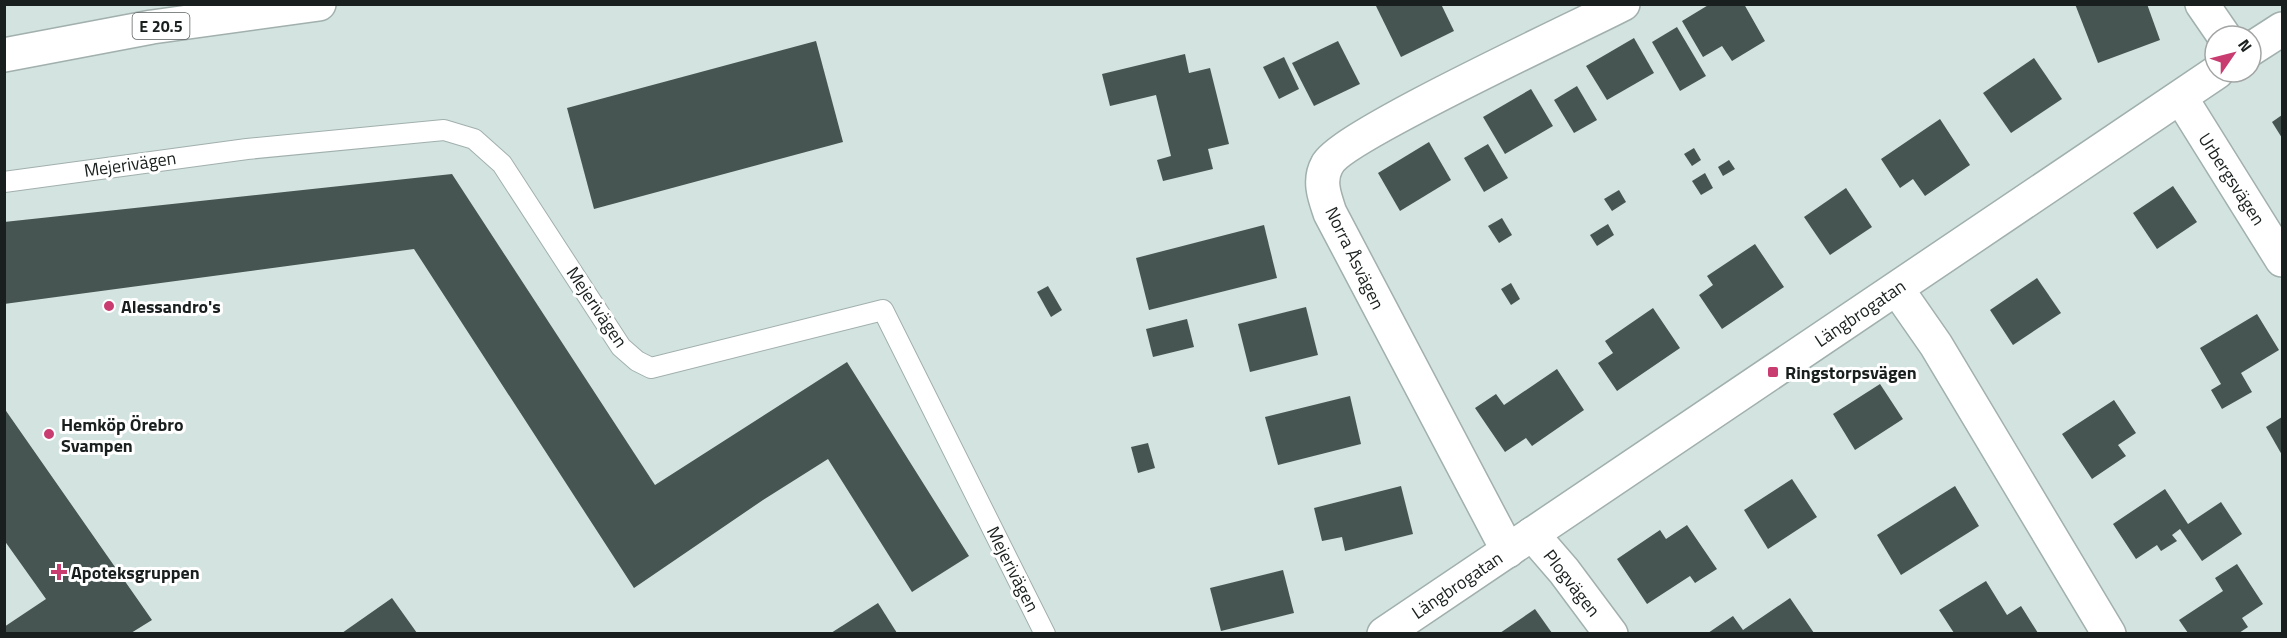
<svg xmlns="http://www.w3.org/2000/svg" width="2287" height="638" viewBox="0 0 2287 638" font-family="'Titillium Web',sans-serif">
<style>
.building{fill:#475552}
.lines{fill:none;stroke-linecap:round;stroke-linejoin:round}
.service-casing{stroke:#a1b0ad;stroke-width:22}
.minor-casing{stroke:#a1b0ad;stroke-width:36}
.tertiary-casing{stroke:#a1b0ad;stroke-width:36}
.primary-casing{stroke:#a1b0ad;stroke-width:36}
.service{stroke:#fff;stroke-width:20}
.minor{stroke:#fff;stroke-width:33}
.tertiary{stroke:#fff;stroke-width:33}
.primary{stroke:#fff;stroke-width:33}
.poi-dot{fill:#c83c70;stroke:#fff;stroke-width:2}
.labels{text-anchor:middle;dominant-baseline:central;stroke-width:6;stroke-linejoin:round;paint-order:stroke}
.shield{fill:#fff;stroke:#5e6262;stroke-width:1.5}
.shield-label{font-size:16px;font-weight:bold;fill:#191f1e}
.street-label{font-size:18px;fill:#191f1e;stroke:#fff}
.poi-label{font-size:18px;font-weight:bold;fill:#191f1e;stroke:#fff;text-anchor:start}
</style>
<rect width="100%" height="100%" fill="#d3e3e0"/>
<!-- building -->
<g class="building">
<path d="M1375 4H1441L1454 31 1401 57Z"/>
<path d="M1710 4H1744L1765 41 1732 61 1722 46 1703 57 1682 21Z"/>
<path d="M2075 4H2147L2160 40 2098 63Z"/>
<path d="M1677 27 1706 76 1680 91 1652 42Z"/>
<path d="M1634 38 1654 73 1607 100 1586 66Z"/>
<path d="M816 41 843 142 594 209 567 108Z"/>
<path d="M1338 41 1360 84 1314 106 1292 63Z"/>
<path d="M1185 54 1189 73 1210 68 1229 144 1208 149 1213 169 1163 181 1157 160 1171 156 1156 95 1110 106 1102 74Z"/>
<path d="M1284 57 1299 89 1279 99 1263 67Z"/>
<path d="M2034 58 2062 99 2011 133 1983 93Z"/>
<path d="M1577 86 1597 120 1574 133 1554 100Z"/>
<path d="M1531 89 1553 126 1505 154 1483 117Z"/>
<path d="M2282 115V138L2272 122Z"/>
<path d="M1940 119 1970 165 1925 196 1913 179 1900 188 1881 159Z"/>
<path d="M1429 142 1451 180 1400 211 1378 173Z"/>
<path d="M1488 144 1508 178 1484 192 1464 158Z"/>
<path d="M1694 148 1701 160 1692 166 1684 154Z"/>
<path d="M1729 160 1735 169 1723 176 1718 167Z"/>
<path d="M1705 173 1713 188 1701 195 1692 181Z"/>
<path d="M452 174 655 485 847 362 969 556 912 592 828 459 763 500 634 588 414 249 4 304V222Z"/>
<path d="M2173 186 2197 222 2157 249 2133 213Z"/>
<path d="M1846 188 1872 227 1830 255 1804 217Z"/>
<path d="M1619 190 1626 202 1612 211 1604 199Z"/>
<path d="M1502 218 1512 235 1499 243 1488 226Z"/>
<path d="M1608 224 1614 235 1597 246 1590 235Z"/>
<path d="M1264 225 1277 278 1149 310 1136 258Z"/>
<path d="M1755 244 1784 287 1722 329 1699 295 1713 285 1707 276Z"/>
<path d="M2037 278 2061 313 2013 345 1990 310Z"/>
<path d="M1511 283 1520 299 1511 305 1501 289Z"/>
<path d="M1048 286 1062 310 1051 317 1037 292Z"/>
<path d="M1306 307 1318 355 1250 372 1238 324Z"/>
<path d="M1653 308 1680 348 1617 391 1598 363 1613 353 1605 341Z"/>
<path d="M2257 314 2279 350 2241 373 2252 392 2222 409 2211 390 2221 384 2200 348Z"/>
<path d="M1187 319 1194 347 1153 357 1146 329Z"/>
<path d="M1557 369 1584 410 1532 446 1526 438 1505 452 1475 408 1496 394 1504 405Z"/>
<path d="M1880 384 1903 419 1855 450 1833 414Z"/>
<path d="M1350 396 1361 444 1278 465 1265 417Z"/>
<path d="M2114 400 2136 433 2118 445 2126 456 2092 479 2062 434Z"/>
<path d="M4 408 152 620 131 633H4V627L46 599 4 540Z"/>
<path d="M2282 417V455L2266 427Z"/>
<path d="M1148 443 1155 468 1138 473 1131 447Z"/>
<path d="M1792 479 1817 517 1768 549 1744 510Z"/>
<path d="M1401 486 1413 534 1345 551 1342 537 1322 541 1314 508Z"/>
<path d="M1955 486 1979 526 1901 575 1877 535Z"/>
<path d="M2165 489 2188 524 2221 502 2242 534 2202 561 2180 529 2172 535 2177 541 2161 551 2157 545 2136 559 2113 524Z"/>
<path d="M1687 525 1717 569 1695 583 1690 576 1647 604 1617 559 1660 530 1666 539Z"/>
<path d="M2237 564 2263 604 2242 618 2248 627 2239 633H2188L2179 620 2223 591 2215 578Z"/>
<path d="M1283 570 1294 613 1221 631 1210 588Z"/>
<path d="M1986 581 2007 615 2021 606 2038 633H1954L1939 610Z"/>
<path d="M392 598 417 633H342Z"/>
<path d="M1790 598 1814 633H1708L1733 616 1743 630Z"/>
<path d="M878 603 897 633H831Z"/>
<path d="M1535 609 1552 633H1500Z"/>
</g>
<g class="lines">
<!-- service casing -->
<g class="service-casing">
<path id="service" d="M4 182 247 149 444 130 474 139 502 164 621 347 637 361 651 368 883 310 1045 634"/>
</g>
<!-- minor casing -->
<g class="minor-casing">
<g id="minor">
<path d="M2202 4 2224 36"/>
<path d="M2181 98 2282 260"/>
<path d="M1897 289 1936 345 2109 634"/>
<path d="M1532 534 1564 571 1611 634"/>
<path d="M1508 551 1330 213C1325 198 1318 181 1327 165 1341 136 1579 27 1623 4"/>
</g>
</g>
<!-- tertiary casing -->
<g class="tertiary-casing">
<g id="tertiary">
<path d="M2251 49 2282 29"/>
<path d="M1384 634 2217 72"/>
</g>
</g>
<!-- primary casing -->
<g class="primary-casing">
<path id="primary" d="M4 55 152 27 319 4"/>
</g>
<!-- service -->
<use href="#service" class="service"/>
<!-- minor -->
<use href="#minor" class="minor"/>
<!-- tertiary -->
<use href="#tertiary" class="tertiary"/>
<!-- primary -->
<use href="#primary" class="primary"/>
</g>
<!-- markers -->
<g class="poi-dot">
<circle cx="109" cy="306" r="6"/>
<rect x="1767" y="366" width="12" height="12" rx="3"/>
<circle cx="49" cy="434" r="6"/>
<path d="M56 563h6v6h6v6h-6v6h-6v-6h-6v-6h6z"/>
</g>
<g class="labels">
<!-- shield labels -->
<rect class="shield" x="132.5" y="13" width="57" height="26" rx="4.5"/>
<g class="shield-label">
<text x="161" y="26">E 20.5</text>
</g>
<!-- street labels -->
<g class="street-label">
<text transform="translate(130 164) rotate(-8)">Mejerivägen</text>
<text transform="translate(2232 179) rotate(57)">Urbergsvägen</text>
<text transform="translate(1355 258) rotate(64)">Norra Åsvägen</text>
<text transform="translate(597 307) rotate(56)">Mejerivägen</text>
<text transform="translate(1860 313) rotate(-34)">Längbrogatan</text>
<text transform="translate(1013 569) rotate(63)">Mejerivägen</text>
<text transform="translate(1572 583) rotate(52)">Plogvägen</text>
<text transform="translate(1457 585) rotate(-34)">Längbrogatan</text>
</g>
<!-- poi labels -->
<g class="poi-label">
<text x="121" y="306">Alessandro's</text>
<text x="1785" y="372">Ringstorpsvägen</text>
<text x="61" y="424">Hemköp Örebro<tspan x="61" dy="21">Svampen</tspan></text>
<text x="71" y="572">Apoteksgruppen</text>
</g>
</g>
<!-- border -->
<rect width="2287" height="638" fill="none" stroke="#191f1e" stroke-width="12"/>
<!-- north arrow -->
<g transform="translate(2233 54) rotate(55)"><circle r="28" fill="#ffffff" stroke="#a3a5a5" stroke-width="1.5"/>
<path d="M0-4.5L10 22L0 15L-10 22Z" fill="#c83c70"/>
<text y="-9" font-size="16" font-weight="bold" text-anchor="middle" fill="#191f1e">N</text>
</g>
</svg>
